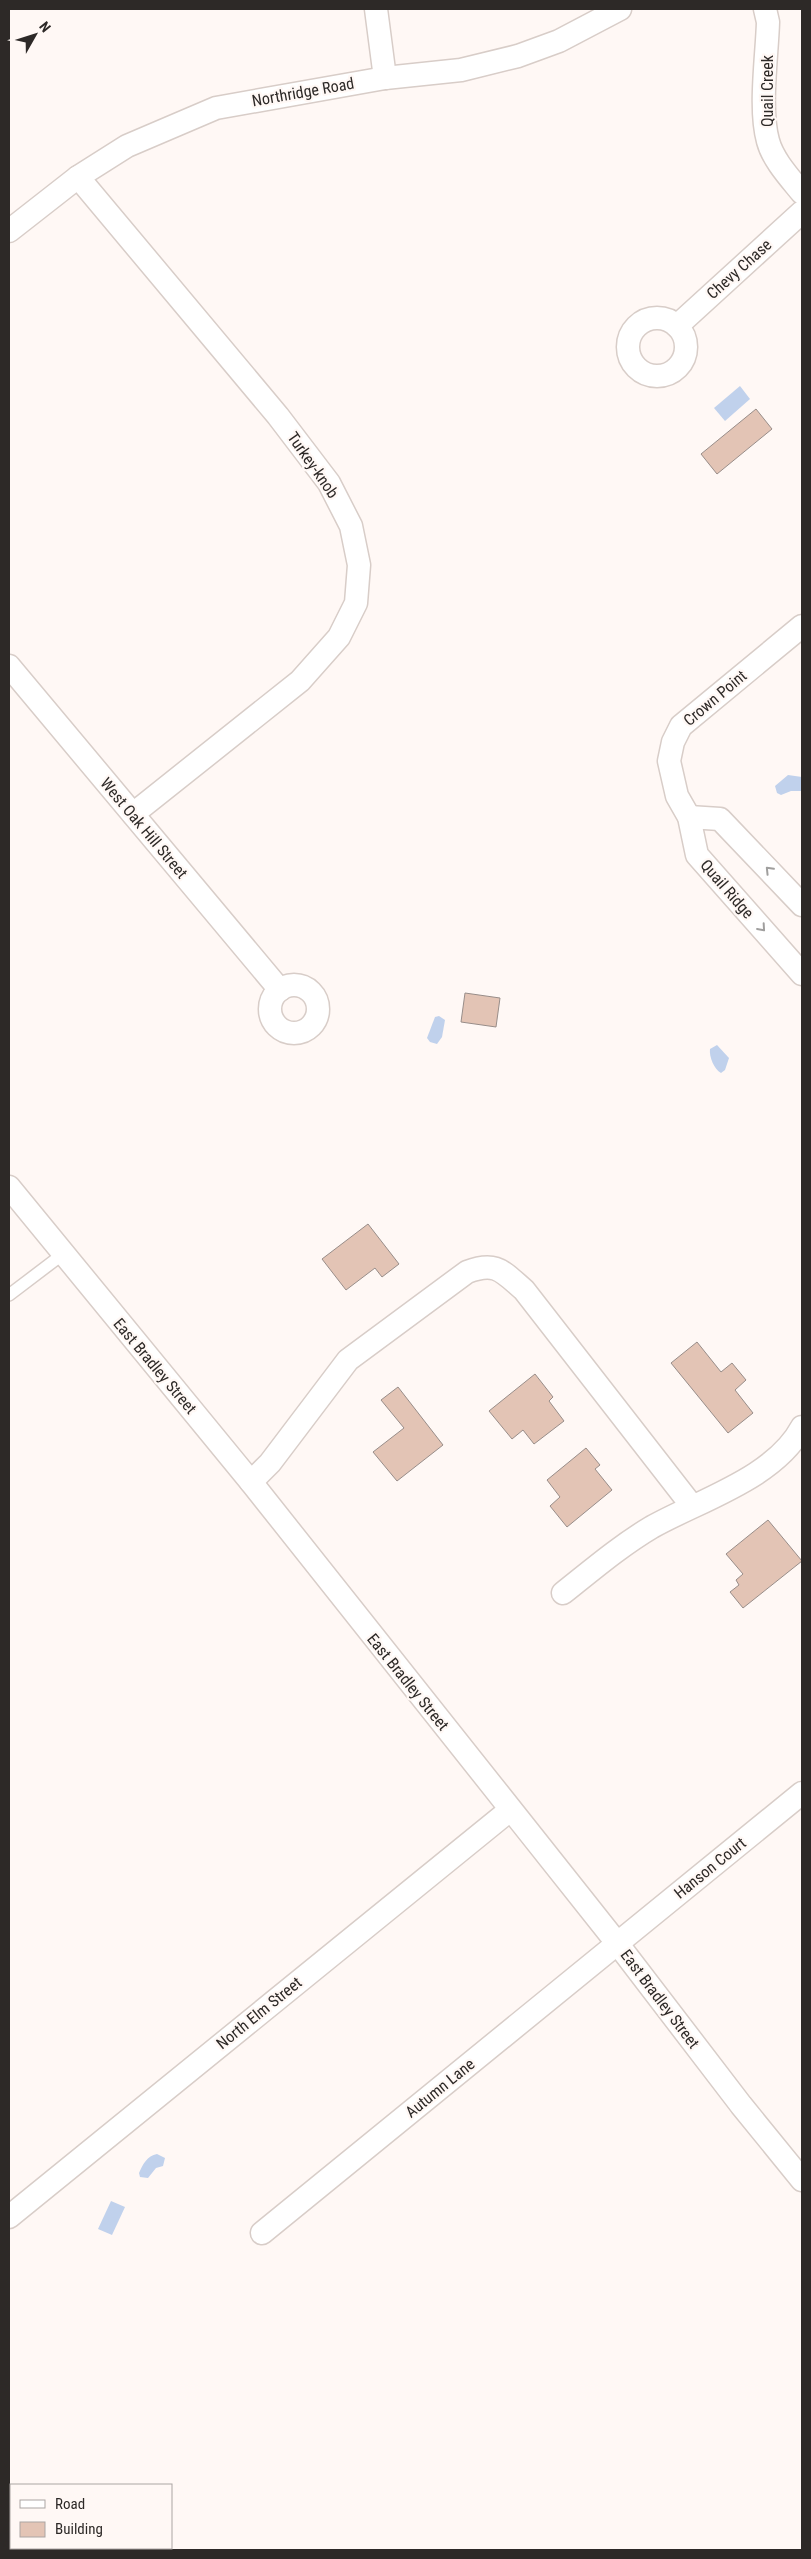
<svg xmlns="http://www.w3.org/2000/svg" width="811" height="2559" viewBox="0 0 811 2559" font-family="'Roboto Condensed',sans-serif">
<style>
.water{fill:#c0d1ec}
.building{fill:#e3c4b5;stroke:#988d89}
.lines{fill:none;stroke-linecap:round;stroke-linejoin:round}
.service-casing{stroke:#d8cdc8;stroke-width:14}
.minor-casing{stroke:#d8cdc8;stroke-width:25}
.service{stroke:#fff;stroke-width:11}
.minor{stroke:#fff;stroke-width:22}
.oneway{stroke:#a09f9e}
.labels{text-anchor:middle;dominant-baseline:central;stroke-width:4.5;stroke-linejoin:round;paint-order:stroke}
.street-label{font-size:16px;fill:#2d2927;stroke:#fff8f5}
</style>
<rect width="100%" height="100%" fill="#fff8f5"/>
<!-- water -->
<g class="water">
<path d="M740 386 750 399 725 421 714 408Z"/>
<path d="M788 775 802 777V791H791L781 795 777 793 775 786Z"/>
<path d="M439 1016 445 1020 442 1037 437 1044 430 1042 427 1038 435 1017Z"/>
<path d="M717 1045 729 1058 725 1070 721 1073C714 1069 709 1057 710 1049Z"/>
<path d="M157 2154 165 2158 163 2166 156 2168 148 2178 140 2177 139 2173C143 2164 147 2156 157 2154Z"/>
<path d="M111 2201 125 2207 112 2235 98 2229Z"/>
</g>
<!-- building -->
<g class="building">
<path d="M756 409 772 429 717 474 701 454Z"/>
<path d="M465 993 500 998 496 1027 461 1022Z"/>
<path d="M368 1224 399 1264 382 1277 375 1268 346 1290 322 1259Z"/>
<path d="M697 1342 721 1372 732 1363 746 1380 735 1390 753 1413 728 1433 671 1363Z"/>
<path d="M535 1374 553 1397 549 1401 564 1421 534 1444 523 1430 512 1439 489 1411Z"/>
<path d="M398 1387 443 1445 397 1481 373 1452 404 1428 381 1400Z"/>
<path d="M586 1448 600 1465 595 1469 612 1490 567 1527 550 1506 560 1497 547 1480Z"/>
<path d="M768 1520 802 1561 743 1608 730 1592 739 1585 736 1580 743 1574 726 1554Z"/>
</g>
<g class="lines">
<!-- service casing -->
<g class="service-casing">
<path id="service" d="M9 1295 63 1254"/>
</g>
<!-- minor casing -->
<g class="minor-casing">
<g id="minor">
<path d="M376 9 385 78"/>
<path d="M765 9 768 22C767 56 759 109 768 141 773 160 790 178 802 193"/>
<path d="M78 177 278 416 329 483 351 526 359 565 356 603 339 637 300 681 133 814"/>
<path d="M9 231 78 177 127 146 216 108 385 78 461 70 518 56 559 41 620 9"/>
<circle cx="657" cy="347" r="29"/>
<path d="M677 326 802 212"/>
<path d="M802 626 681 726 673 742 669 761 677 796 689 817 697 855 802 974"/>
<path d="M9 666 280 990"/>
<path d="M689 817 720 819 802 905"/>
<circle cx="294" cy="1009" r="24"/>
<path d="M9 1187 251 1482 617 1943 741 2105 802 2180"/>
<path d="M251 1482 270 1463 348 1360 467 1272C496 1261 502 1271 524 1290L692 1506"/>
<path d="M563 1593C592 1570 620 1546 652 1527 700 1500 775 1478 802 1427"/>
<path d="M9 2217 510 1810"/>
<path d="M262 2233 802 1793"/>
</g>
</g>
<!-- service -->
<use href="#service" class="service"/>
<!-- minor -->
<use href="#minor" class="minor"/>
</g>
<!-- one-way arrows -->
<defs><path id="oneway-chevron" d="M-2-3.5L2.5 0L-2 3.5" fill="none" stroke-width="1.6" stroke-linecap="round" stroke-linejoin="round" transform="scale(1.25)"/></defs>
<g class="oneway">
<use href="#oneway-chevron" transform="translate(769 870) rotate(-134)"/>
<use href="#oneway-chevron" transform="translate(762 928) rotate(49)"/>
</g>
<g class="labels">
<!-- street labels -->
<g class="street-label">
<text transform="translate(767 91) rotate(-90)">Quail Creek</text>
<text transform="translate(303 92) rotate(-10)">Northridge Road</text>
<text transform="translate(739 269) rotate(-42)">Chevy Chase</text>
<text transform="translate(313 465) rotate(55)">Turkey-knob</text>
<text transform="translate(715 698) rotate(-40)">Crown Point</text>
<text transform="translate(144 828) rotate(50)">West Oak Hill Street</text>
<text transform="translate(727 889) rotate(49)">Quail Ridge</text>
<text transform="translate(155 1366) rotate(50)">East Bradley Street</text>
<text transform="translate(408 1682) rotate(51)">East Bradley Street</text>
<text transform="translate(710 1868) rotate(-39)">Hanson Court</text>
<text transform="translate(660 1999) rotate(53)">East Bradley Street</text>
<text transform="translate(259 2013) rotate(-39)">North Elm Street</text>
<text transform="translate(440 2088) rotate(-39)">Autumn Lane</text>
</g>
</g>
<!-- border -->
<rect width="811" height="2559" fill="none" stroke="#2d2927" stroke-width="20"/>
<!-- legend -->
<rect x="10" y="2484" width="162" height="65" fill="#fff8f5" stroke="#aba5a3"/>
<rect x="20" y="2500" width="25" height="8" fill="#ffffff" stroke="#aba5a3"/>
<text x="55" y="2509" font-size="15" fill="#2d2927">Road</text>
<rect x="20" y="2522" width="25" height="15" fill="#e3c4b5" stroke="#aba5a3"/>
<text x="55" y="2534" font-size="15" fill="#2d2927">Building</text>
<!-- north arrow -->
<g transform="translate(35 35) rotate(51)" stroke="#fff8f5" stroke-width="4" paint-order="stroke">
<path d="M0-4L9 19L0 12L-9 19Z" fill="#2d2927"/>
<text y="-8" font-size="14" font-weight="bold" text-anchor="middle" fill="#2d2927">N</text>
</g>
</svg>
